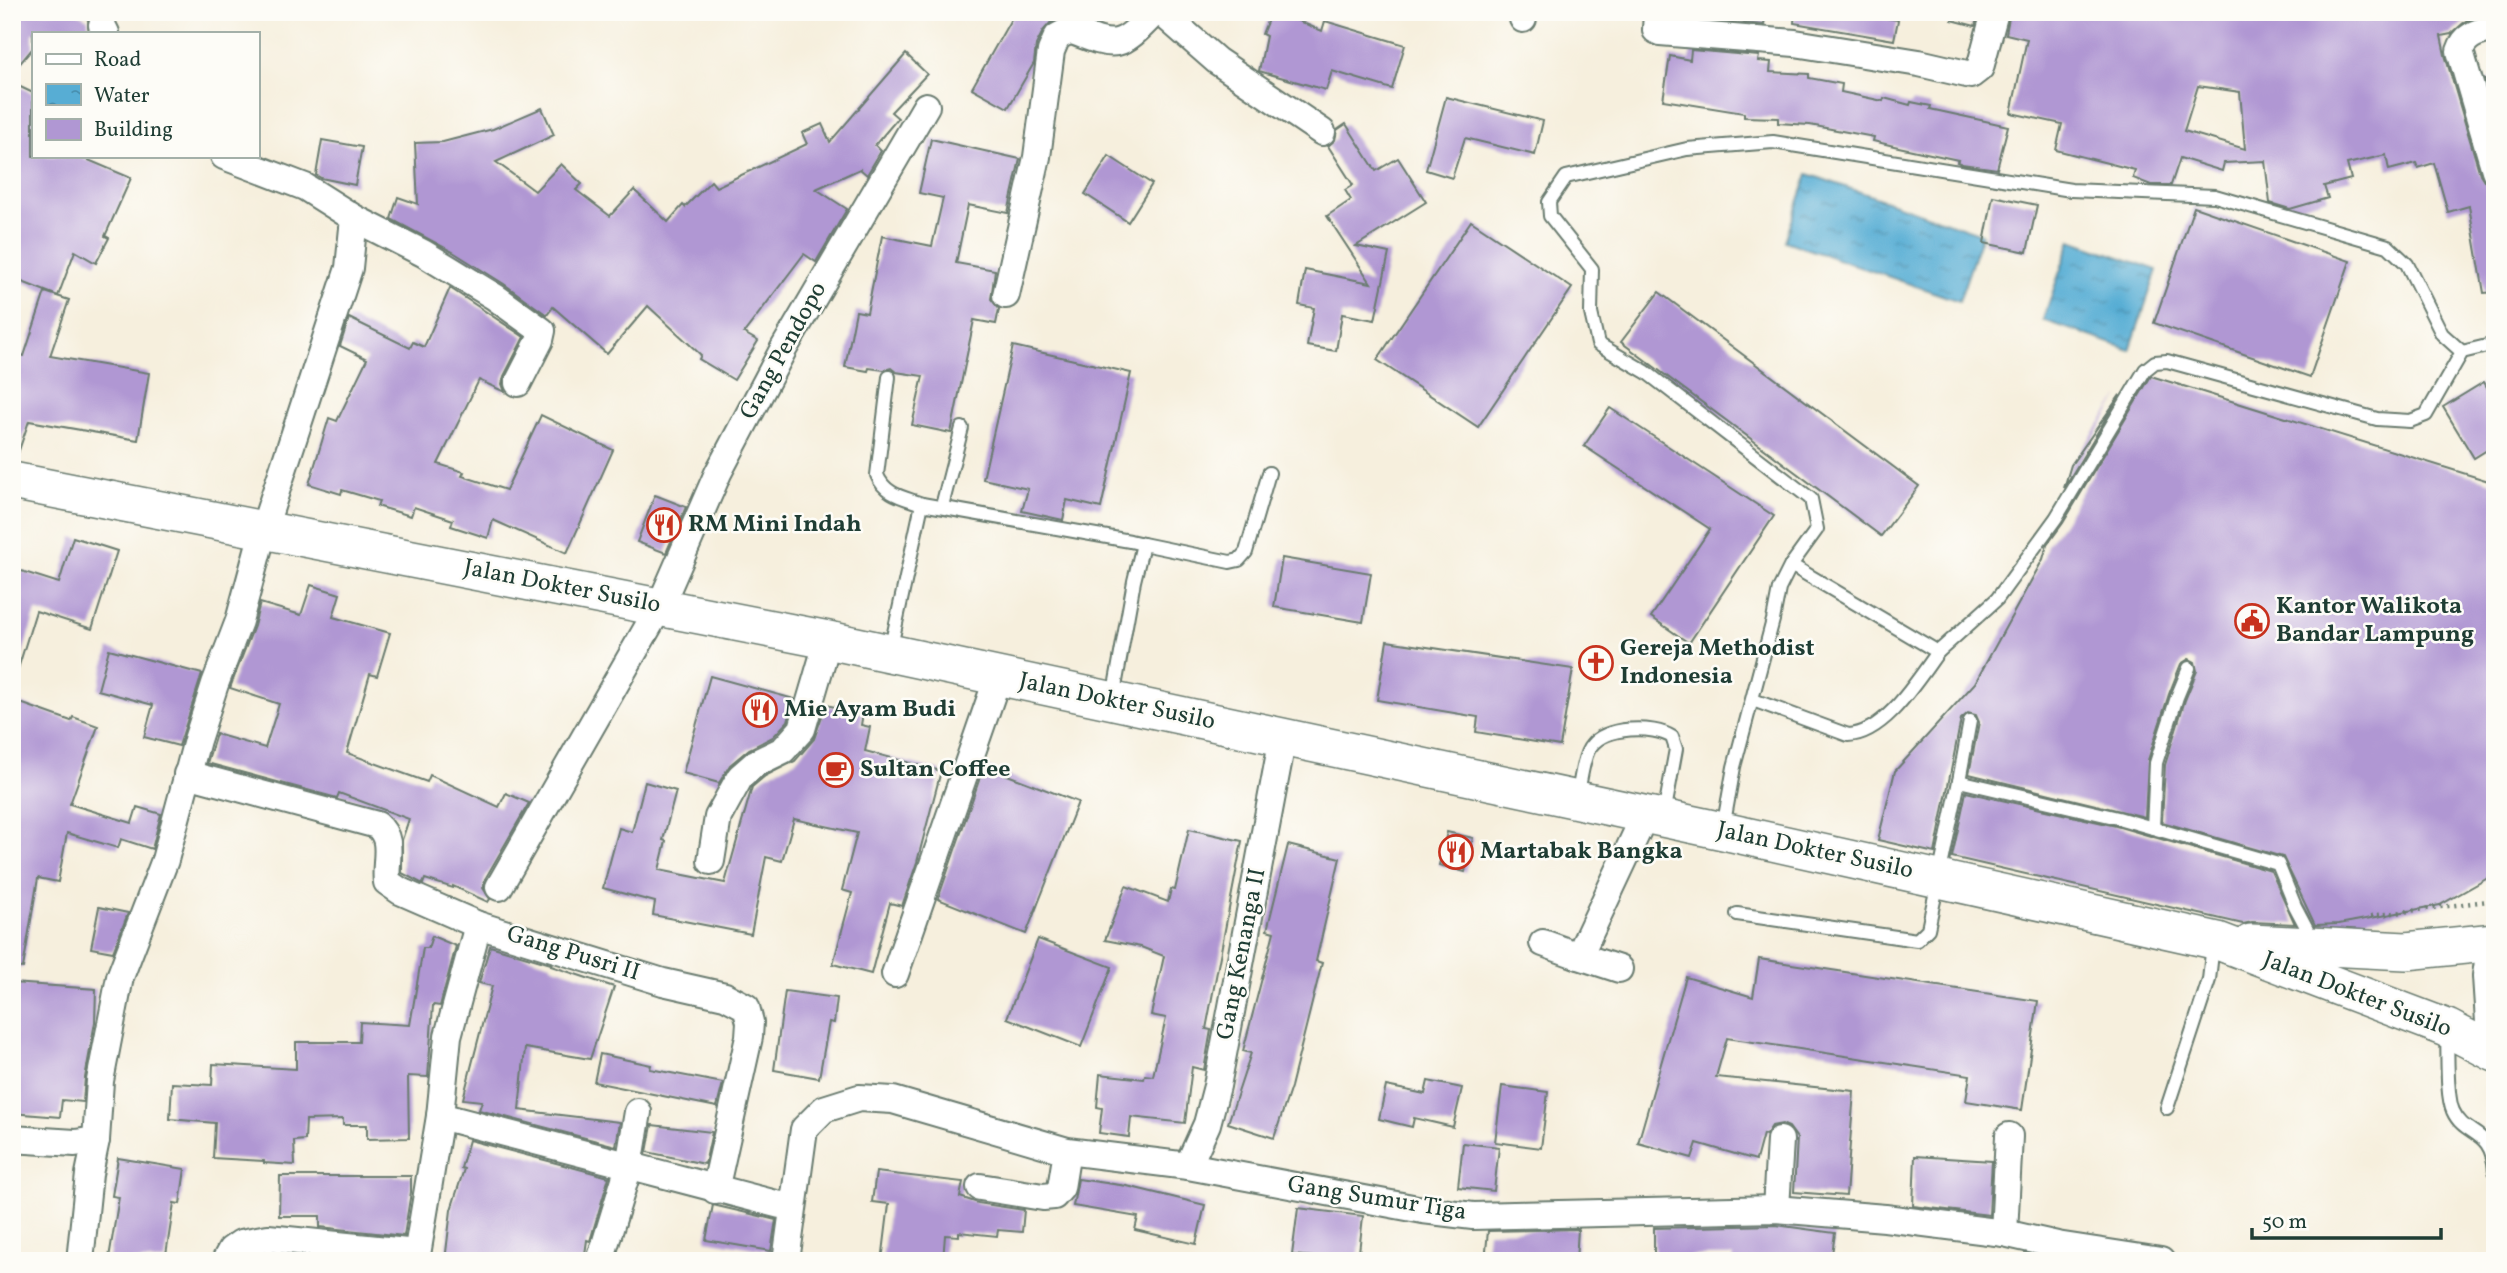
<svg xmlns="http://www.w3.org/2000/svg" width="2507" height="1273" viewBox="0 0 2507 1273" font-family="Vollkorn,serif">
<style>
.water{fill:url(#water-ripples);stroke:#3b7584;stroke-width:2}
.building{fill:#b097d3;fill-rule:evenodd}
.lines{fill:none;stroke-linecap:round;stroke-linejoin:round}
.lane-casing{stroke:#6a7b6f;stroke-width:16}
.street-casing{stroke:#6a7b6f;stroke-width:30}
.secondary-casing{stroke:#6a7b6f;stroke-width:40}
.primary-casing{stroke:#6a7b6f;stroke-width:42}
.path{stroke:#6a7b6f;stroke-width:4.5;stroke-dasharray:2 5;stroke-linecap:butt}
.lane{stroke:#fff;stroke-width:12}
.street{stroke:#fff;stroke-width:26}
.secondary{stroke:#fff;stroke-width:37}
.primary{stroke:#fff;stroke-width:38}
.labels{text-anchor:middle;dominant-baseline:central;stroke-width:5;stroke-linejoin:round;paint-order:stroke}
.street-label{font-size:24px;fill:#1f3d34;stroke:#fdfcf7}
.poi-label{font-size:24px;font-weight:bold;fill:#1f3d34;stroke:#fdfcf7;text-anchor:start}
</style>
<defs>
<pattern id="water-ripples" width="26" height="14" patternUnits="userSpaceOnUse" patternTransform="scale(1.75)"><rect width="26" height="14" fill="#57add4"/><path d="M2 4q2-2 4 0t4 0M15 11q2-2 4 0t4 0" fill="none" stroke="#478ead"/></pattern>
</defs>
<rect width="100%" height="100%" fill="#fdfcf7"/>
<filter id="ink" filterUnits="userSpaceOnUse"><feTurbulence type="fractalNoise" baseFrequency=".0143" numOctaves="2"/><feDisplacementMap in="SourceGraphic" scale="14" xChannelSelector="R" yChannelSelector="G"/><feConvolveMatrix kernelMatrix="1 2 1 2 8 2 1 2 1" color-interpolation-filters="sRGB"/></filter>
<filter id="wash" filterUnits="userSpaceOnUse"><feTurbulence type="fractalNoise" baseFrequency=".00686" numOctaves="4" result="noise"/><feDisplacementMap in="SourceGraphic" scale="28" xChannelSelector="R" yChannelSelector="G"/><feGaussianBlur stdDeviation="1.57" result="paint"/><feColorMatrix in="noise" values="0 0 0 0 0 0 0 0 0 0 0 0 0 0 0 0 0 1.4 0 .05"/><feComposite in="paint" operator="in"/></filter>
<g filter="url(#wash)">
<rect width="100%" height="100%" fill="#f6efdd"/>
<!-- water -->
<g class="water">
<path d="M1808 174 1982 234 1959 301 1785 241Z"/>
<path d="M2071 240 2157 270 2130 350 2043 320Z"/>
</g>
<g id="blocks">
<!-- building -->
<g class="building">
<path d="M12 12H75L88 19 89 33H33V48L12 73Z"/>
<path d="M1015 12H1062L1059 18 1050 23 1043 31 1036 45 1034 63 1008 108 972 88Z"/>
<path d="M1271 12H1277L1322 31 1325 21 1405 45 1392 89 1332 71 1326 90 1259 71 1266 36 1262 34Z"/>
<path d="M1697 12H1766L1764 25 1696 19Z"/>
<path d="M1795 12H1850L1898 20 1894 40 1794 23Z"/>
<path d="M1953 12H1979L1975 26 1952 20Z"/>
<path d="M2010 12H2495L2467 20 2451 34 2441 36 2445 55 2480 174 2485 182 2495 185V292L2484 293 2469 206 2448 212 2434 163 2418 168 2416 163 2389 170 2386 155 2347 164 2351 179 2324 186 2328 198 2290 209 2270 203 2265 161 2224 163 2222 171 2180 158 2171 185H2151L2133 178 2135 170 2056 150 2062 124 2011 113 2027 39 2006 34ZM2198 86 2240 92 2245 149 2184 131Z"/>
<path d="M1691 50 1759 56 1758 61 1771 62 1770 72 1809 74V78L1842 84 1841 92 1883 101 1884 98 1910 105 1911 102 1931 106 1930 109 2008 126 1997 169 1962 164 1957 162 1958 160 1894 146 1873 141 1874 137 1810 125 1778 123V118L1744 117V113L1663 100 1670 56 1690 60Z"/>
<path d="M906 54 927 74 891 112 898 118 875 145 881 151 867 175 860 169 816 189 847 209 816 262 804 254 744 333 758 341 734 380 699 359 701 355 648 306 607 354 553 307 547 315 504 284 453 252 391 219 398 197 418 204 415 143 443 142 493 129 542 108 554 135 496 162 535 191 561 164 582 184 576 190 610 216 634 190 668 222 683 205 685 207 711 181 716 187 807 144 802 133 822 124 830 142Z"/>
<path d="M2495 78V113L2485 80Z"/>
<path d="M12 83 33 93V156H79L131 178 105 236 109 238 96 263 75 251 58 296 12 278Z"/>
<path d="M1446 97 1543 121 1535 155 1465 138 1452 178 1426 170Z"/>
<path d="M1346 124 1376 171 1398 158 1426 202 1356 246 1389 253 1375 320 1342 314 1336 351 1307 346 1314 308 1299 305 1305 270 1371 283 1327 216 1351 200 1345 190 1353 185 1328 146 1335 140 1337 130Z"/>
<path d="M931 139 1020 159 1008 213 968 205 956 263 995 270 991 299 999 309 996 324 974 320 951 433 912 425 923 376 896 372 891 368 884 370 869 368 868 371 845 367 856 311 867 313 882 236 932 246 943 198 919 193Z"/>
<path d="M322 140 362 147 355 185 321 178 316 175Z"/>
<path d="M1109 156 1152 184 1128 222 1085 194Z"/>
<path d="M1993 196 2037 205 2027 252 1984 243Z"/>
<path d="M2194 207 2350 261 2310 377 2154 323Z"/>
<path d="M1471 221 1572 288 1478 427 1377 360Z"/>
<path d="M450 288 524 337 504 376 502 384 505 392 479 380 438 464 464 472 462 476 506 490 541 415 613 450 567 553 493 520 488 538 451 526 453 520 414 507 411 516 377 506 379 501 342 490 341 494 309 484 329 418 337 421 367 359 340 346 349 318 410 348 413 342 424 347Z"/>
<path d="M45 292 69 300 50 356 149 373 138 440 29 421 16 459 12 458V352L24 356Z"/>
<path d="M1659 292 1919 486 1881 536 1621 342Z"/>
<path d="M1013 346 1131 373 1101 508 1067 500 1063 520 1022 511 1028 489 983 479Z"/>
<path d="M2151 376 2495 483V874L2440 905 2339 924 2315 925 2283 857 2162 822 2165 765 2185 700 2197 671 2195 662 2189 659 2181 664 2169 694 2148 760 2145 817 1969 774 1979 722 1976 715 1968 713 1961 719 1935 853 1878 840 1895 771 1975 683 2043 559 2047 545 2063 523Z"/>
<path d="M2484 382 2495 401V445L2474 458 2443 407Z"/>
<path d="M2120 395 2064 488 2071 465Z"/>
<path d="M1610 408 1774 516 1689 643 1651 617 1710 529 1584 446Z"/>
<path d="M655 495 686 507 666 553 637 542Z"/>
<path d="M73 537 117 551 92 629 36 611 17 672H12V568L59 583Z"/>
<path d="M1282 558 1371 573 1363 622 1274 607Z"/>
<path d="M311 585 340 594 333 617 390 633 377 676 370 674 347 753 427 782 430 775 499 807 506 793 529 803 485 879 483 888 490 899 488 902 453 886V888L425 879 423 884 402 873V840L409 819 339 793 337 798 207 763 216 734 265 748 279 704 230 688 254 626 260 603 301 615Z"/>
<path d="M1387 641 1573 669 1560 746 1476 732 1478 717 1377 700Z"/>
<path d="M109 649 202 674 179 746 144 737 153 705 98 690Z"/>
<path d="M710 676 794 699 788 721 773 737 749 749 730 765 719 783 683 773Z"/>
<path d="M12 700 71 721 73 717 98 726 70 804 132 823 137 807 161 814 152 849 121 839 118 848 67 833 58 882 38 878 23 968 12 967Z"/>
<path d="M826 705 863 713 861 725 870 727 865 751 941 771 917 862 902 906 890 903 871 974 833 964 852 893 842 890 857 833 794 819 782 861 766 857 751 934 653 915 655 902 603 888 619 828 632 832 645 782 676 791 663 840 666 841 659 870 725 883 752 787 765 776 795 761 814 739Z"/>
<path d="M984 766 1078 802 1026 934 938 899Z"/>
<path d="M1966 792 2116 826 2271 871 2295 924 2252 922 2243 924 1952 857Z"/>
<path d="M1189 829 1242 841 1206 1029 1211 1030 1204 1070 1192 1067 1185 1123 1131 1117 1129 1137 1099 1133 1102 1108 1097 1107 1100 1074 1144 1079 1145 1075 1153 1076 1166 1018 1151 1015 1164 956 1141 947 1105 940 1126 886 1168 902 1171 889 1175 890Z"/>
<path d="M1447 832 1473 838 1465 872 1439 865Z"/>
<path d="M1288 845 1340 858 1316 961 1322 963 1291 1087 1274 1138 1228 1123 1251 1053 1243 1051 1274 932 1267 930Z"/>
<path d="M99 907 128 913 113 952 91 948Z"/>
<path d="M432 936 456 946 440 1006 433 1005 428 1077 408 1076 409 1138 367 1139V1125H343V1119L306 1120 305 1140 294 1141 295 1165 264 1163V1161L213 1158 215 1123 170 1119 172 1083 212 1085 213 1064 296 1069V1042H359L360 1022 410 1025 423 948H428Z"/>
<path d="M1038 939 1112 967 1081 1047 1007 1018Z"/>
<path d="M490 946 551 964V966L614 987 590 1059 525 1048 519 1110 620 1122 616 1146 479 1110 482 1101 463 1099 492 986 479 983Z"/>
<path d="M1759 959 2038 1001 2022 1110 1966 1101 1970 1075 1727 1038 1716 1077 1854 1091 1846 1196 1794 1192 1797 1138 1789 1127 1782 1124 1772 1126 1766 1135 1763 1134 1756 1160 1697 1143 1692 1158 1638 1143 1686 977 1753 997Z"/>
<path d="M12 983 96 989 95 1022 85 1078 83 1102 62 1100 60 1117 12 1113Z"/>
<path d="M785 991 837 998 834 1023 829 1022 819 1078 774 1070Z"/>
<path d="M600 1054 651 1065 650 1069 723 1083 717 1107 594 1082Z"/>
<path d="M1428 1081 1462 1088 1453 1127 1414 1118 1412 1127 1379 1119 1386 1086 1425 1094Z"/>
<path d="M1502 1086 1548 1092 1541 1148 1495 1142Z"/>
<path d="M652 1125 712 1132 705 1164 647 1152Z"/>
<path d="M469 1140 609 1177 590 1241 587 1240 584 1261H445L451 1210 464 1169 461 1168Z"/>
<path d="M1463 1143 1499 1147 1494 1191 1458 1187Z"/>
<path d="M1915 1156 1992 1161 1989 1215 1913 1206Z"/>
<path d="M118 1158 185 1169 180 1204 174 1203 165 1261H125L109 1258 119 1197 112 1196Z"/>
<path d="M876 1172 963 1182 960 1197 978 1203 1024 1210 1022 1232 998 1230 997 1236 959 1232V1236L945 1235 943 1261H882L889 1204 872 1202Z"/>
<path d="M280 1176H411V1192L404 1236 320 1227V1216H279Z"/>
<path d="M1078 1179 1127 1186 1205 1205 1196 1244 1135 1230 1138 1217 1073 1206Z"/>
<path d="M713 1205 776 1220 771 1251 706 1240Z"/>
<path d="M1298 1208 1363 1216 1358 1261 1292 1255Z"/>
<path d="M1776 1225 1835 1233 1831 1261H1733V1256H1691V1261H1654V1228Z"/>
<path d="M1578 1229 1576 1261 1533 1257 1532 1261H1485L1488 1231Z"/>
</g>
</g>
</g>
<g filter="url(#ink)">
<use href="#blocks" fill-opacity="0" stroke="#6a7b6f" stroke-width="2"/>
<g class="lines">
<!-- lane casing -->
<g class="lane-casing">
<g id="lane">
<path d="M889 377 877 475C885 495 903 497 922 504"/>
<path d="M942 506 962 428"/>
<path d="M1143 544 1230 562 1239 560 1246 552 1269 473"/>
<path d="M1791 565 1817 529 1811 499 1646 372 1598 344 1591 313 1592 269 1550 216 1549 202 1566 177 1687 149 1773 142 2071 190 2215 196 2388 246 2407 264 2442 334 2462 352"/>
<path d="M890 651 922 504 1130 541 1143 544 1134 581 1113 698"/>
<path d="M1938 652 1997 599 2056 518 2145 370 2155 362 2167 361 2377 419 2410 421 2426 415 2462 352 2495 344"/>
<path d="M1959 781 1970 721"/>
<path d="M1577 799C1580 785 1583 755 1591 746 1606 726 1653 725 1672 737L1676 749 1664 815"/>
<path d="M1723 828 1734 767 1773 620 1779 589 1791 565 1938 652C1918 679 1885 734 1848 735L1753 700"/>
<path d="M2153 828 2156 763 2177 697 2189 668"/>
<path d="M1737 914 1917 940 1928 929 1959 781 2118 818 2278 864 2295 906 2314 942"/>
<path d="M2447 1035C2448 1054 2446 1096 2453 1111 2465 1138 2492 1127 2495 1171"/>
<path d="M2167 1108 2209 980 2213 944"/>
</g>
</g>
<!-- street casing -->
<g class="street-casing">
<g id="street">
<path d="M1161 12 1217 61 1322 132"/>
<path d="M1657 12 1656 30 1660 32 1795 43 1919 63 1971 75 1980 68 1995 12"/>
<path d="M1523 19 1524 12"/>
<path d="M102 25 106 33"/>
<path d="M2495 28C2479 32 2465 34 2460 51L2495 170"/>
<path d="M354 218 423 253 495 297 542 331 540 340 518 383"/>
<path d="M1006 295 1037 157 1051 51 1057 37 1070 30C1118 49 1119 49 1155 12"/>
<path d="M187 774 377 825C395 840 384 862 387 882L400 891 478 925 663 982 725 996 746 1007 750 1022 749 1037 715 1190"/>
<path d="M711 861 718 817 740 777 756 763 783 750 802 729 828 640"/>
<path d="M499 887 660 606 718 473 784 348 926 106"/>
<path d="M1543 943 1579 956 1645 815"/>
<path d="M1579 956 1619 969"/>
<path d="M895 974 998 677"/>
<path d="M440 1116 780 1205 789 1204 794 1198"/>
<path d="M12 1139 75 1143 96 1140"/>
<path d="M1188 1166 1207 1124 1217 1086 1283 737"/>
<path d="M980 1187 1043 1197 1054 1196 1061 1188 1067 1151"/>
<path d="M1776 1209 1780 1140"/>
<path d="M2004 1233 2009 1136"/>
<path d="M80 1261 89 1174 96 1140 100 1081 120 977 165 860 197 740 215 684 239 621 264 528 349 268 354 218 305 187 224 156"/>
<path d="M225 1261 231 1250 241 1243 268 1238 417 1253"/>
<path d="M416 1261 440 1116 448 1036 478 925"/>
<path d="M600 1261 629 1166 638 1112"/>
<path d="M786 1261 804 1129 824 1109 859 1098 893 1100 1067 1151 1188 1166 1423 1210 1473 1216 1776 1209 1885 1218 2004 1233 2057 1245 2161 1261"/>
</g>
</g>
<!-- secondary casing -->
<g class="secondary-casing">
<g id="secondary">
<path d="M12 481 828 640 1723 831 2218 941 2447 1028 2495 1053"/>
<path d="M2251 943 2406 951 2495 942"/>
</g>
</g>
<!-- primary casing -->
<g class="primary-casing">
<path id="primary" d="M2495 955 2492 976 2495 1022"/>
</g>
<!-- path -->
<path class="path" d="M2371 916 2495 900"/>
<!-- lane -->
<use href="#lane" class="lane"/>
<!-- street -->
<use href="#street" class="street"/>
<!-- secondary -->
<use href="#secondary" class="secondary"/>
<!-- primary -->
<use href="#primary" class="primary"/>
</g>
</g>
<!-- icons -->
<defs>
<g id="restaurant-ring" transform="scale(1.75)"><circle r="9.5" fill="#fdfcf7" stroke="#c8321e" stroke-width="1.5"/><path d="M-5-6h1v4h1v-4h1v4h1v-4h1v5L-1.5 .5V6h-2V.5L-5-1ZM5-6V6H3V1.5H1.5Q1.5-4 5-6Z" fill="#c8321e"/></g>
<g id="civic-ring" transform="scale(1.75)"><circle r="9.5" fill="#fdfcf7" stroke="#c8321e" stroke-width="1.5"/><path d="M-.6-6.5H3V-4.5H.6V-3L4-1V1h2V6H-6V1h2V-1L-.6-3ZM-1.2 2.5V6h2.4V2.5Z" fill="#c8321e"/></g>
<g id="church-ring" transform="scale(1.75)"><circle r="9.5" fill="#fdfcf7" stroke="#c8321e" stroke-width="1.5"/><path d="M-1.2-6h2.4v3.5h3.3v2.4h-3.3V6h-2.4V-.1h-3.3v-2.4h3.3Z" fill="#c8321e"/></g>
<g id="cafe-ring" transform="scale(1.75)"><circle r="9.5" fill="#fdfcf7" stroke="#c8321e" stroke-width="1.5"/><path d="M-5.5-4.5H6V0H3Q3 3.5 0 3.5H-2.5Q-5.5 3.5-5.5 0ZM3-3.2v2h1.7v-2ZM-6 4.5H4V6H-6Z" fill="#c8321e"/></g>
</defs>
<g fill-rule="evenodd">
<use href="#restaurant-ring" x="664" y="525"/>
<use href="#civic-ring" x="2252" y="621"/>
<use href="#church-ring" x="1596" y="663"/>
<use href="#restaurant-ring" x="760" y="710"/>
<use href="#cafe-ring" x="836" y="770"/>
<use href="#restaurant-ring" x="1456" y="852"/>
</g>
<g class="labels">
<!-- street labels -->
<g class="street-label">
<text transform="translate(784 351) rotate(-61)">Gang Pendopo</text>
<text transform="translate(562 587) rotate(11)">Jalan Dokter Susilo</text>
<text transform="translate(1117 702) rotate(12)">Jalan Dokter Susilo</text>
<text transform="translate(1815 851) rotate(12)">Jalan Dokter Susilo</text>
<text transform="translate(573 954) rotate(17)">Gang Pusri II</text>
<text transform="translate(1242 954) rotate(-79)">Gang Kenanga II</text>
<text transform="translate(2357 995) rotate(21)">Jalan Dokter Susilo</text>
<text transform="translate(1377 1199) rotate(9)">Gang Sumur Tiga</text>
</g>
<!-- poi labels -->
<g class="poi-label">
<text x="688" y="525">RM Mini Indah</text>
<text x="2276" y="607">Kantor Walikota<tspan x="2276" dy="28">Bandar Lampung</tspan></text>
<text x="1620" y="649">Gereja Methodist<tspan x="1620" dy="28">Indonesia</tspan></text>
<text x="784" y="710">Mie Ayam Budi</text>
<text x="860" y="770">Sultan Coffee</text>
<text x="1480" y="852">Martabak Bangka</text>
</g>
</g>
<!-- margin -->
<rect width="2507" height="1273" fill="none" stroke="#fdfcf7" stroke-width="42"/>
<!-- legend -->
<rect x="32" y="32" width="228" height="126" fill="#fdfcf7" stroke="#a4b0a9" stroke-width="2"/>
<rect x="46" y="54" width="35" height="10" fill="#ffffff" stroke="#a4b0a9" stroke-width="2"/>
<text x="94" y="66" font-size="21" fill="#1f3d34">Road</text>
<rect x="46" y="84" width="35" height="21" fill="url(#water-ripples)" stroke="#a4b0a9" stroke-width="2"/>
<text x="94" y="102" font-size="21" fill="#1f3d34">Water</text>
<rect x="46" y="119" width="35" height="21" fill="#b097d3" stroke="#a4b0a9" stroke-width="2"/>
<text x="94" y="136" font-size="21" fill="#1f3d34">Building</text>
<!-- scale -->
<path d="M2252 1228v10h189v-10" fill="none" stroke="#1f3d34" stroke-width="3.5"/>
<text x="2262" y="1228" font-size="21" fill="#1f3d34" stroke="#fdfcf7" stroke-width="5" paint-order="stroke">50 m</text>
</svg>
